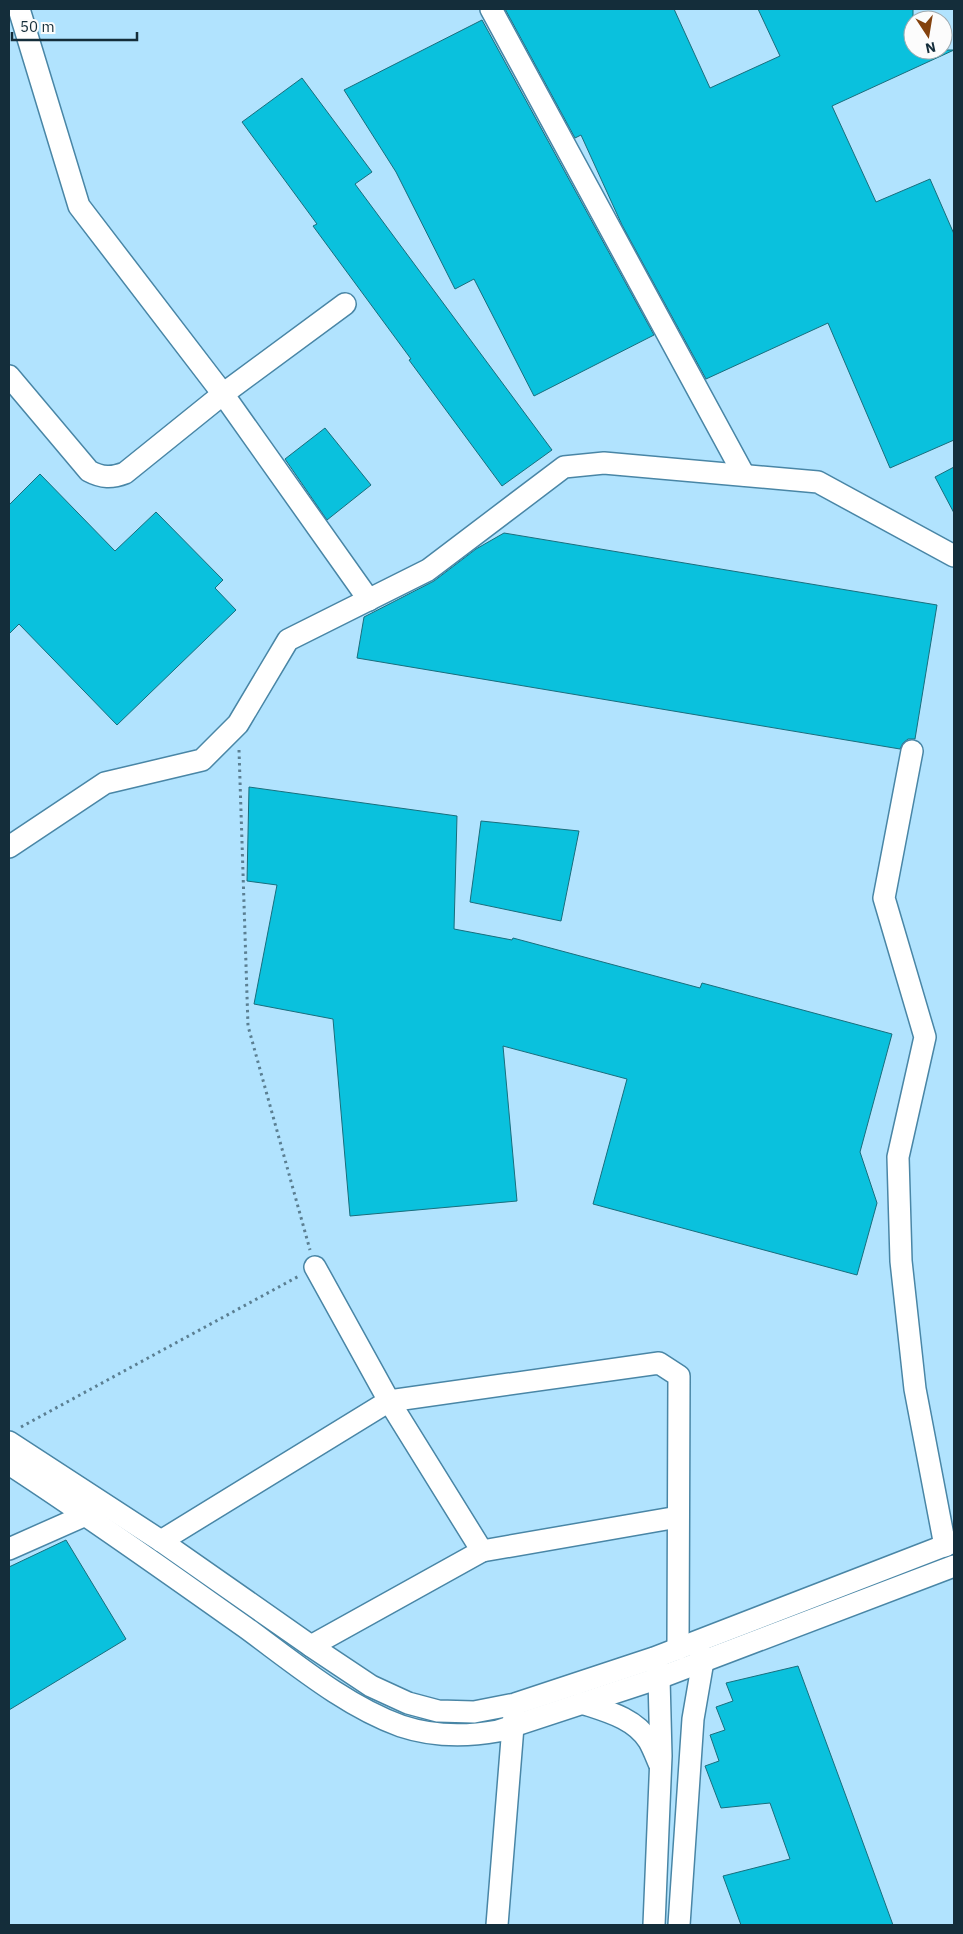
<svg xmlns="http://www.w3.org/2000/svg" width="963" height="1934" viewBox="0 0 963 1934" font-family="'IBM Plex Sans',sans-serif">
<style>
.building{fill:#0ac1dd;stroke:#196e7d}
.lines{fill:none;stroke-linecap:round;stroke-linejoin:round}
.minor-casing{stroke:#4986a6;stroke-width:24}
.path{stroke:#5b7f92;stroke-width:3;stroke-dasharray:2.5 4;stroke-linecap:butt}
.minor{stroke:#fff;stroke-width:21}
</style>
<rect width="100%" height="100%" fill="#b1e3fe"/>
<!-- building -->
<g class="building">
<path d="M505 9H674L710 88 780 56 758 9H913V50H954L832 106 876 202 930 179 954 234V440L890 468 828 323 706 379 622 225 581 135 575 138Z"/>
<path d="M482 20 654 335 534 396 474 279 455 289 396 172 344 90Z"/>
<path d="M302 78 372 172 355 184 552 450 502 486 409 360 411 359 313 226 317 224 242 122Z"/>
<path d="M325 428 371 485 327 520 285 459Z"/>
<path d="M954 467V513L935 477Z"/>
<path d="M40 474 115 551 156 512 223 580 215 588 236 610 117 725 19 624 9 634V505Z"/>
<path d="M504 533 937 605 915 739H908L903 743 900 749 357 658 364 617 434 581 476 549Z"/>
<path d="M249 787 457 816 454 929 512 940 513 938 700 988 702 983 892 1034 860 1152 877 1203 857 1275 593 1204 627 1079 503 1046 517 1201 350 1216 333 1019 254 1004 277 885 247 881Z"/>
<path d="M481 821 579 831 561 921 470 902Z"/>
<path d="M66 1540 126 1639 9 1710V1567Z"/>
<path d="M798 1666 847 1799 893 1925H741L723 1876 790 1859 770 1803 721 1808 705 1766 719 1761 710 1735 725 1730 716 1707 733 1701 726 1683Z"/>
</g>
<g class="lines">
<!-- minor casing -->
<g class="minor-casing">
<g id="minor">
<path d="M19 9 79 206 223 394 369 600"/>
<path d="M491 9 744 475"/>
<path d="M9 376 89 471C102 478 112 478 125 473L223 394 345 304"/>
<path d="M912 751 884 898 925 1037 898 1157 901 1261 915 1389 945 1546"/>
<path d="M9 847 105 783 202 760 238 724 288 640 428 570 564 467 604 463 818 482 954 556"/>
<path d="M9 1442 161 1541 311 1646 371 1686 408 1703 438 1711 474 1712 515 1704 654 1658 954 1542"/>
<path d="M9 1464C89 1516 167 1572 245 1627 293 1662 345 1706 401 1726 434 1737 465 1737 498 1731L659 1678 954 1566"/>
<path d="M161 1541 389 1401 659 1363 679 1376 678 1649"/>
<path d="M9 1549 97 1510"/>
<path d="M482 1551 678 1517"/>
<path d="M311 1646 482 1551 389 1401 315 1267"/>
<path d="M582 1703C606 1711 635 1718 649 1741 653 1748 656 1756 659 1763"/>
<path d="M497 1925 514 1714"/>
<path d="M654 1925 661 1756 659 1678 656 1665"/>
<path d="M679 1925 693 1719 703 1661 699 1650"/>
</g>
</g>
<!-- path -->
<g class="path">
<path d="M239 750 248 1026 310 1250"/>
<path d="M21 1427 299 1276"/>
</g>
<!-- minor -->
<use href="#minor" class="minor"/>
</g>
<!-- border -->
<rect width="963" height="1934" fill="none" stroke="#142d3a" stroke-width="20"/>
<!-- north arrow -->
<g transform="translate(928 35) rotate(168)"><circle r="24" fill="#fcfcfc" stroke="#9fa9ae"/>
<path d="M0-4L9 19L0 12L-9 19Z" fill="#84420e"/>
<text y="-8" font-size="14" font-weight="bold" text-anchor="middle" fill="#142d3a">N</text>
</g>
<!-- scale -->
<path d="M12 32v8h125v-8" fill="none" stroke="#142d3a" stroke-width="2.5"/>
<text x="20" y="32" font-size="15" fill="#142d3a" stroke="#fcfcfc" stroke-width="4" paint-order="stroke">50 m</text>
</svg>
